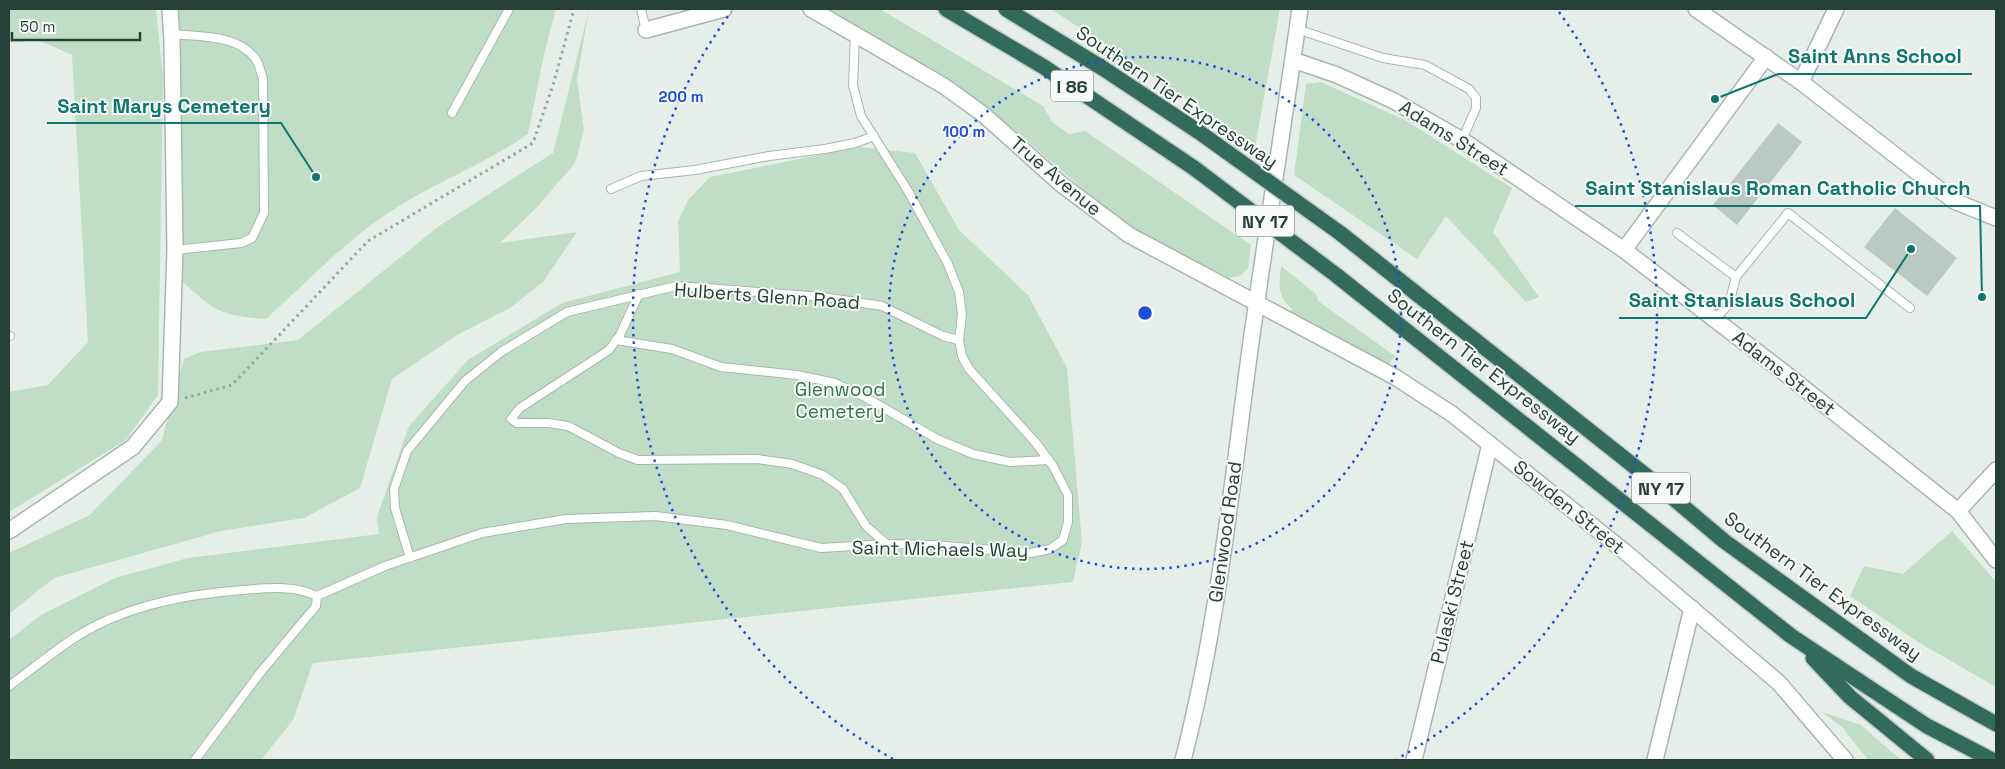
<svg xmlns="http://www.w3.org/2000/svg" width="2005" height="769" viewBox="0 0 2005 769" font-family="'Space Grotesk',sans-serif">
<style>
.green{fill:#c0dec6}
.building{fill:#bbc9c3}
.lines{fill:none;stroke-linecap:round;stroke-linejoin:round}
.service-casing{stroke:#a8b6b1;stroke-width:10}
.minor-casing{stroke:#a8b6b1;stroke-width:18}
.tertiary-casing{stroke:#a8b6b1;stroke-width:18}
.motorway-casing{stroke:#c2cac7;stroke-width:18}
.path{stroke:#88b0a1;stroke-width:3;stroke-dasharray:2.5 4;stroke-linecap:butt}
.service{stroke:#fff;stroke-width:8}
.minor{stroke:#fff;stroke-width:15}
.tertiary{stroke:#fff;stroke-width:15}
.motorway{stroke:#326b5b;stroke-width:15}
.motorway-bridge-casing{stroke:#c2cac7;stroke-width:18;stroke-linecap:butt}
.motorway-bridge{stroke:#326b5b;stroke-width:15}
.ring{fill:none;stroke:#1d4ed8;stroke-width:2.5;stroke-dasharray:2.5 5}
.labels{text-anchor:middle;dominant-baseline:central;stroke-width:4;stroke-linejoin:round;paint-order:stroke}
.shield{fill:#f7faf8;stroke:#647871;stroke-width:1}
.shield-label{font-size:18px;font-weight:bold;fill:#254037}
.street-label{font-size:19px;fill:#254037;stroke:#f7faf8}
.park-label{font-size:19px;fill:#317547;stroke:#f7faf8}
.centre{fill:#1d4ed8;stroke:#f7faf8;stroke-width:2.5}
.ring-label{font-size:15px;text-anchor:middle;font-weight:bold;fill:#1d4ed8;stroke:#f7faf8;stroke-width:4;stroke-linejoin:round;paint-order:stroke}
.leader{fill:none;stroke:#0f766e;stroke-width:2}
.callout-dot{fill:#0f766e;stroke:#f7faf8;stroke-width:2}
.callout-label{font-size:20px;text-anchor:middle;font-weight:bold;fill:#0f766e;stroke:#f7faf8;stroke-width:4;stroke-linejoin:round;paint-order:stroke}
</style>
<rect width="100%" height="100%" fill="#e6eeea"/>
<!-- green -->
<g class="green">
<path d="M9 9H156L163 77 158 395 126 440 9 512V392L48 385 88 342 72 55 38 40 9 43Z"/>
<path d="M176 9H556L544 54 528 134C488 162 441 180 399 206 350 236 308 281 266 319 221 316 214 311 182 281Z"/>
<path d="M589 9 577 80 584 130 575 163 538 206 500 243 577 232 543 282 510 308 457 335 392 379 360 488 304 518 221 531 54 578 9 614V553L90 515 162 440 184 359 200 352 298 340 439 226 553 153Z"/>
<path d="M828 9H880L1043 106 1052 122 1069 134 1085 131 1251 245 1248 269 1240 276 1226 278 1119 220 1004 121Z"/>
<path d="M1051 9H1280L1255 147 1230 128Z"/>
<path d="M1321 82 1405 120 1512 188 1493 232 1539 297 1526 302 1446 216 1417 259 1294 175 1306 84Z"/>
<path d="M859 147 915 153 959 230 1028 295 1067 368 1082 542 1073 582 313 663 293 720 261 760H9V640L41 615 115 578 188 558 379 534 377 517 409 426 468 360 562 303 680 272 678 222 688 200 710 177Z"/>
<path d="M1281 266 1316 294 1318 301 1395 356 1389 364 1291 312 1292 309C1277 296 1279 284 1281 266Z"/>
<path d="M1952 531 1996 582V687L1918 642 1850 596 1864 566 1903 574Z"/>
<path d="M1822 712 1861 725 1901 760H1868L1843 728Z"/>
</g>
<!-- building -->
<g class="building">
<path d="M1778 123 1802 142 1737 225 1713 205Z"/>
<path d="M1895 208 1957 258 1927 296 1864 247Z"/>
</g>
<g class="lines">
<!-- service casing -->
<g class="service-casing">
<g id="service">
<path d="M641 9 646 30"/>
<path d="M1297 29 1383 58 1425 65 1469 89 1476 98V108L1462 140"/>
<path d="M172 34C199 37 236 34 255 58 259 63 261 73 263 79L264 213 252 238 241 243 175 250"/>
<path d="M452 113 509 9"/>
<path d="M611 189 641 176 695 170 769 156 825 149 855 143 874 136"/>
<path d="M1677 233 1736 277"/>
<path d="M639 294 620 335 609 350 520 408 511 419 517 423H548L568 426 619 453 638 460 757 459 792 464 823 475 843 489 866 526 887 544"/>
<path d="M1715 319 1729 304 1736 277 1788 213 1910 308"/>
<path d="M9 336H10"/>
<path d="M616 340 672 349 721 367 797 375 835 383 865 397 937 439 973 454 1010 462 1049 460"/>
<path d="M410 558 395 508 394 489 407 451 465 381 501 352 567 312 676 286 707 288 823 297 882 306 943 336 959 340"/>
<path d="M317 596 385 566 482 533 566 519 655 516 727 525 821 548 887 544 933 545 1031 553 1050 549 1063 540 1068 522V495L1053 466 1036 443 969 369 962 356 959 340 962 314 959 292 948 264 908 191 861 116 853 85 855 35"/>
<path d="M9 686C32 669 55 650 79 635 127 605 188 594 243 590 268 588 294 585 317 596L316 606 260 673 195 760"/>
</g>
</g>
<!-- minor casing -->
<g class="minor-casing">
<g id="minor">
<path d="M811 9 944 86 984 115 1061 184 1129 235 1395 377 1452 414 1624 551 1779 683 1845 760"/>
<path d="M646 30 724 9"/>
<path d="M1293 60 1337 75 1394 101 1462 140 1624 250 1786 374 1958 511 1996 560"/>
<path d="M1801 82 1836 9"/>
<path d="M1624 250 1766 57"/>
<path d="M1958 511 1996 470"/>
<path d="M9 531 133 447 170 402 175 250 172 41 170 9"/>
<path d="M1414 760 1490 444"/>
<path d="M1655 760 1692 608"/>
</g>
</g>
<!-- tertiary casing -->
<g class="tertiary-casing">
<g id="tertiary">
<path d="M1696 9 1801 82 1954 201 1996 218"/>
<path d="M1183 760C1216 633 1230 502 1247 372 1263 251 1283 130 1300 9"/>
</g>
</g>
<!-- motorway casing -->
<g class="motorway-casing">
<g id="motorway">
<path d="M946 9 1044 67 1194 168"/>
<path d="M1006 9 1104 69 1199 132"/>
<path d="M1340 233 1654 482 1724 541 1911 676 1996 724"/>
<path d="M1336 275 1791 636 1927 726 1992 760"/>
<path d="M1813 658 1850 697 1927 760"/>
</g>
</g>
<!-- path -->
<path class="path" d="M185 398 232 385 368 241 533 143 554 82 574 9"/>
<!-- service -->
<use href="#service" class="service"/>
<!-- minor -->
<use href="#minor" class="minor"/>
<!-- tertiary -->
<use href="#tertiary" class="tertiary"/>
<!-- motorway -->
<use href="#motorway" class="motorway"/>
<!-- motorway-bridge casing -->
<g class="motorway-bridge-casing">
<g id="motorway-bridge">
<path d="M1199 132 1340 233"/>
<path d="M1194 168 1336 275"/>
</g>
</g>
<!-- motorway-bridge -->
<use href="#motorway-bridge" class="motorway-bridge"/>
</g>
<!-- distance rings -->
<g class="ring">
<circle cx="1145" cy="313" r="256"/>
<path d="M893 759A512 512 0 0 1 731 12M1559 12A512 512 0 0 1 1397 759"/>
</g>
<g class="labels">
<!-- shield labels -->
<g class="shield">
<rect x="1051" y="70.5" width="42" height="31" rx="4"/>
<rect x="1236" y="205.5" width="58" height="31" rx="4"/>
<rect x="1632" y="472.5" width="58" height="31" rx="4"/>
</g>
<g class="shield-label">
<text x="1072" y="86">I 86</text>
<text x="1265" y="221">NY 17</text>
<text x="1661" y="488">NY 17</text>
</g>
<!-- street labels -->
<g class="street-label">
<text transform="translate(1177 97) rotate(34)">Southern Tier Expressway</text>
<text transform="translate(1454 138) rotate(32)">Adams Street</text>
<text transform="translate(1056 176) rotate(40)">True Avenue</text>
<text transform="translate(767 296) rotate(4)">Hulberts Glenn Road</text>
<text transform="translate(1484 366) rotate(38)">Southern Tier Expressway</text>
<text transform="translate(1784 373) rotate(38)">Adams Street</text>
<text transform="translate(1569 507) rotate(39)">Sowden Street</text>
<text transform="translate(1225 532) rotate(-82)">Glenwood Road</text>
<text transform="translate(940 549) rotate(1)">Saint Michaels Way</text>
<text transform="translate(1823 586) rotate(36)">Southern Tier Expressway</text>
<text transform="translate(1452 602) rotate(-76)">Pulaski Street</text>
</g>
<!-- park labels -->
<g class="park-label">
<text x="840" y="389">Glenwood<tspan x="840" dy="22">Cemetery</tspan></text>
</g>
</g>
<circle cx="1145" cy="313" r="8" class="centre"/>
<g class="ring-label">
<text x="681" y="102">200 m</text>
<text x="964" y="137">100 m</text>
</g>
<!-- callouts -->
<path class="leader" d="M1715 99L1778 74H1972M316 177L281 123H47M1982 297L1980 206H1575M1911 249L1866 318H1619"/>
<g class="callout-dot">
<circle cx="1715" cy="99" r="5"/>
<circle cx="316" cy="177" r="5"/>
<circle cx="1982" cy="297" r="5"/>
<circle cx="1911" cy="249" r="5"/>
</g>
<g class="callout-label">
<text x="1875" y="63">Saint Anns School</text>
<text x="164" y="113">Saint Marys Cemetery</text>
<text x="1778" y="195">Saint Stanislaus Roman Catholic Church</text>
<text x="1742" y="307">Saint Stanislaus School</text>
</g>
<!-- border -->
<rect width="2005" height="769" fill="none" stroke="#254037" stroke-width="20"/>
<!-- scale -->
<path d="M12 32v8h128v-8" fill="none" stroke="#254037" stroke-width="2.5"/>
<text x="20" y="32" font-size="15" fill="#254037" stroke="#f7faf8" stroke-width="4" paint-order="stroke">50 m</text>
</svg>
